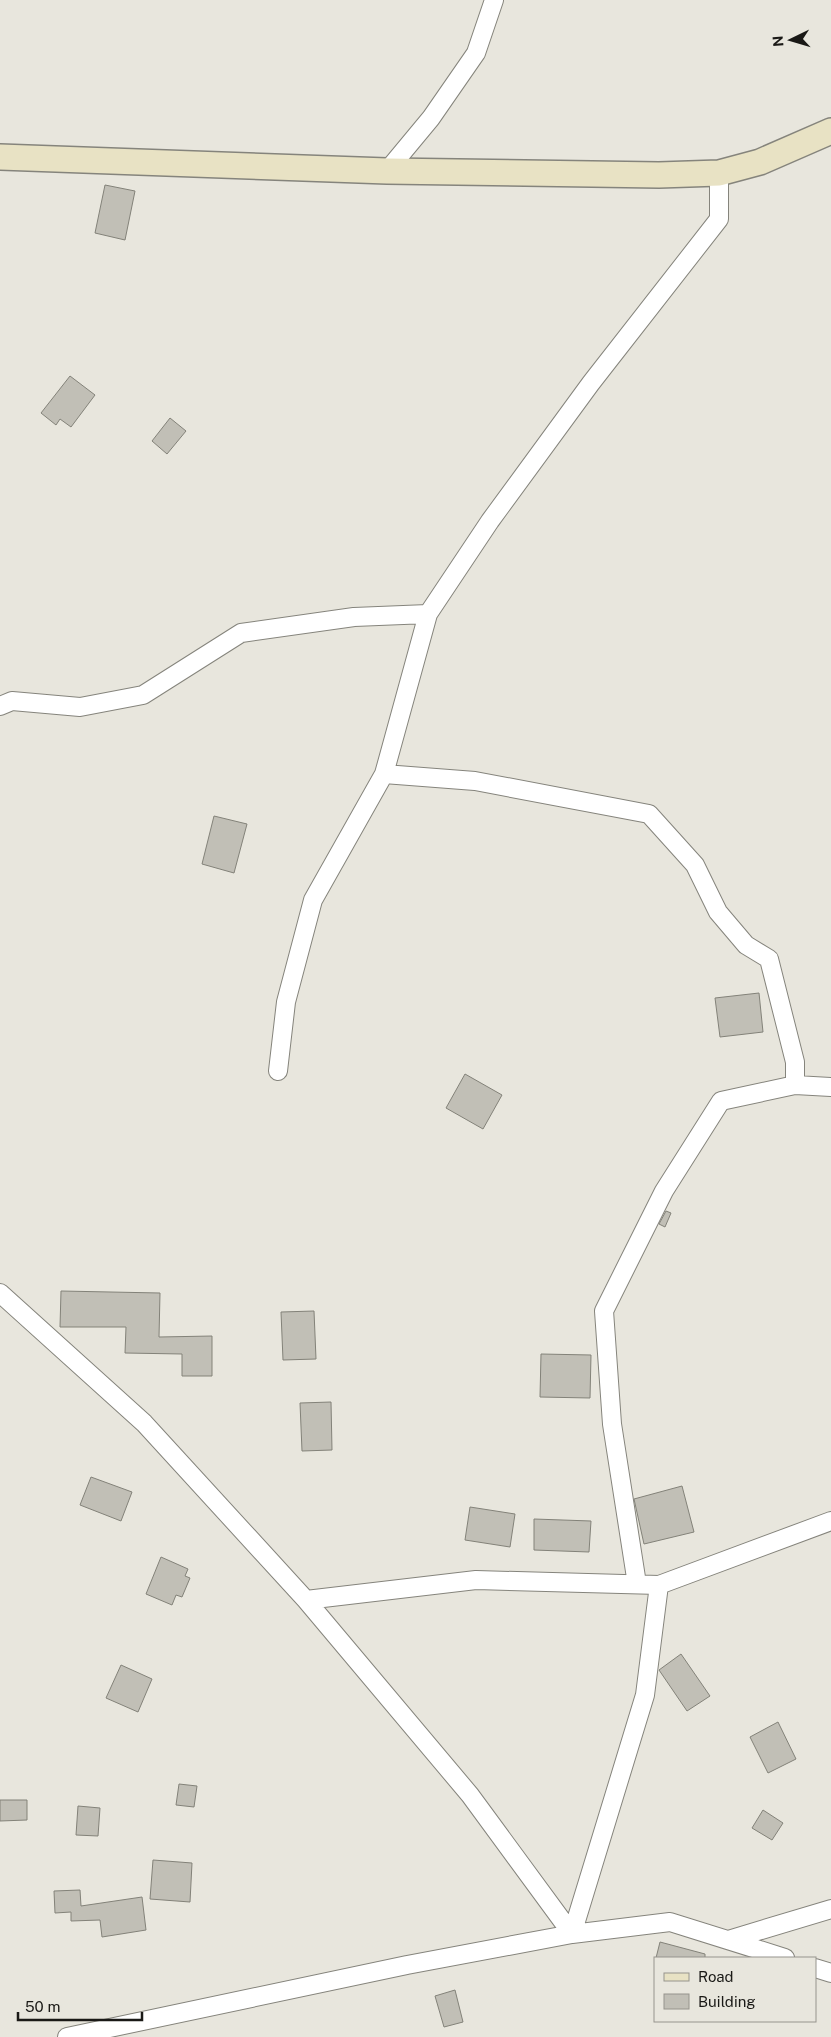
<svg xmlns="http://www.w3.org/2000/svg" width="831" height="2037" font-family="'Public Sans',sans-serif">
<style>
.building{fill:#c1bfb6;stroke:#838279}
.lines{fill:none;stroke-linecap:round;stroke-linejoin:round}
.street-casing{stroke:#85847c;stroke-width:20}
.secondary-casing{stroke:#85847c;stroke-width:28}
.street{stroke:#fff;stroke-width:18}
.secondary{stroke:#e8e2c4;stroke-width:25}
</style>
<rect width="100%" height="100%" fill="#e8e6dd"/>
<path class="building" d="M105,185L135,191L125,240L95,233Z
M70,376L95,395L71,427L60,419L56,425L41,413Z
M170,418L186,431L167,454L152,441Z
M214,816L247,824L234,873L202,864Z
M759,993L763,1032L720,1037L715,998Z
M465,1074L502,1095L483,1129L446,1108Z
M666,1211L671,1213L665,1227L659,1224Z
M61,1291L160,1293L159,1337L212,1336V1376H182V1354L125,1353L126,1327H60Z
M314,1311L316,1359L283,1360L281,1312Z
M541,1354L591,1355L590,1398L540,1397Z
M331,1402L332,1450L302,1451L300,1403Z
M91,1477L132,1492L121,1521L80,1505Z
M682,1486L694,1532L644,1544L634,1499Z
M470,1507L515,1514L510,1547L465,1540Z
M534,1519L591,1521L589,1552L534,1550Z
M161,1557L188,1569L185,1576L190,1578L182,1597L176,1595L172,1605L146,1594Z
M681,1654L710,1696L687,1711L659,1670Z
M121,1665L152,1679L138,1712L106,1698Z
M778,1722L796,1759L768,1773L750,1737Z
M179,1784L197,1786L194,1807L176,1805Z
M0,1800H27V1820L0,1821Z
M78,1806L100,1808L98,1836L76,1835Z
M763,1810L783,1823L772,1840L752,1828Z
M153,1860L192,1863L190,1902L150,1899Z
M80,1890L81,1906L142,1897L146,1930L102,1937L100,1920L71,1921V1912L55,1913L54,1891Z
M660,1942L705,1954V1958H656Z
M455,1990L463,2022L444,2027L435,1996Z"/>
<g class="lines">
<g class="street-casing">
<path id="street" d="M387,171L431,118L476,53L494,0
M719,173V219L591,383L490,521L428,614L384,774L475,781L649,814L695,865L718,912L746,945L769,959L795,1062V1085
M0,706L12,701L80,707L143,695L241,633L354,617L428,614
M278,1071L286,1002L313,900L384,774
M0,1293L144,1423L306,1600L470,1795L572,1934
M637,1584L612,1424L604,1311L664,1191L721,1101L795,1085L831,1087
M306,1600L476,1580L659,1585L831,1521
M572,1934L645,1695L659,1585
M728,1940L831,1909
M815,1968L831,1973
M67,2037L407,1965L572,1934L670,1922L785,1958"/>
</g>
<g class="secondary-casing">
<path id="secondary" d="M0,157L387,171L659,175L719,173L760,162L831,131"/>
</g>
<use href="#street" class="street"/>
<use href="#secondary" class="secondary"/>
</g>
<rect x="654" y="1957" width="162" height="65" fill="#e8e6dd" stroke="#96948d"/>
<rect x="664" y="1973" width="25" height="8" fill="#e8e2c4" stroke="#96948d"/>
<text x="698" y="1982" font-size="15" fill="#1a1916">Road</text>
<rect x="664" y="1994" width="25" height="15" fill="#c1bfb6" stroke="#96948d"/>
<text x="698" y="2007" font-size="15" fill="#1a1916">Building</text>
<g transform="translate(791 40) rotate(265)" stroke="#e8e6dd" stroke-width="4" paint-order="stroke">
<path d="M0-4L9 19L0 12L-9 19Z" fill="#1a1916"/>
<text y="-8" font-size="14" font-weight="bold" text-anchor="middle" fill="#1a1916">N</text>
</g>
<path d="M18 2012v8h124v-8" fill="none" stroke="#1a1916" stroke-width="2.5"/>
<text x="25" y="2012" font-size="15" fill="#1a1916" stroke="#e8e6dd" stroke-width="4" paint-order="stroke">50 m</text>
</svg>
